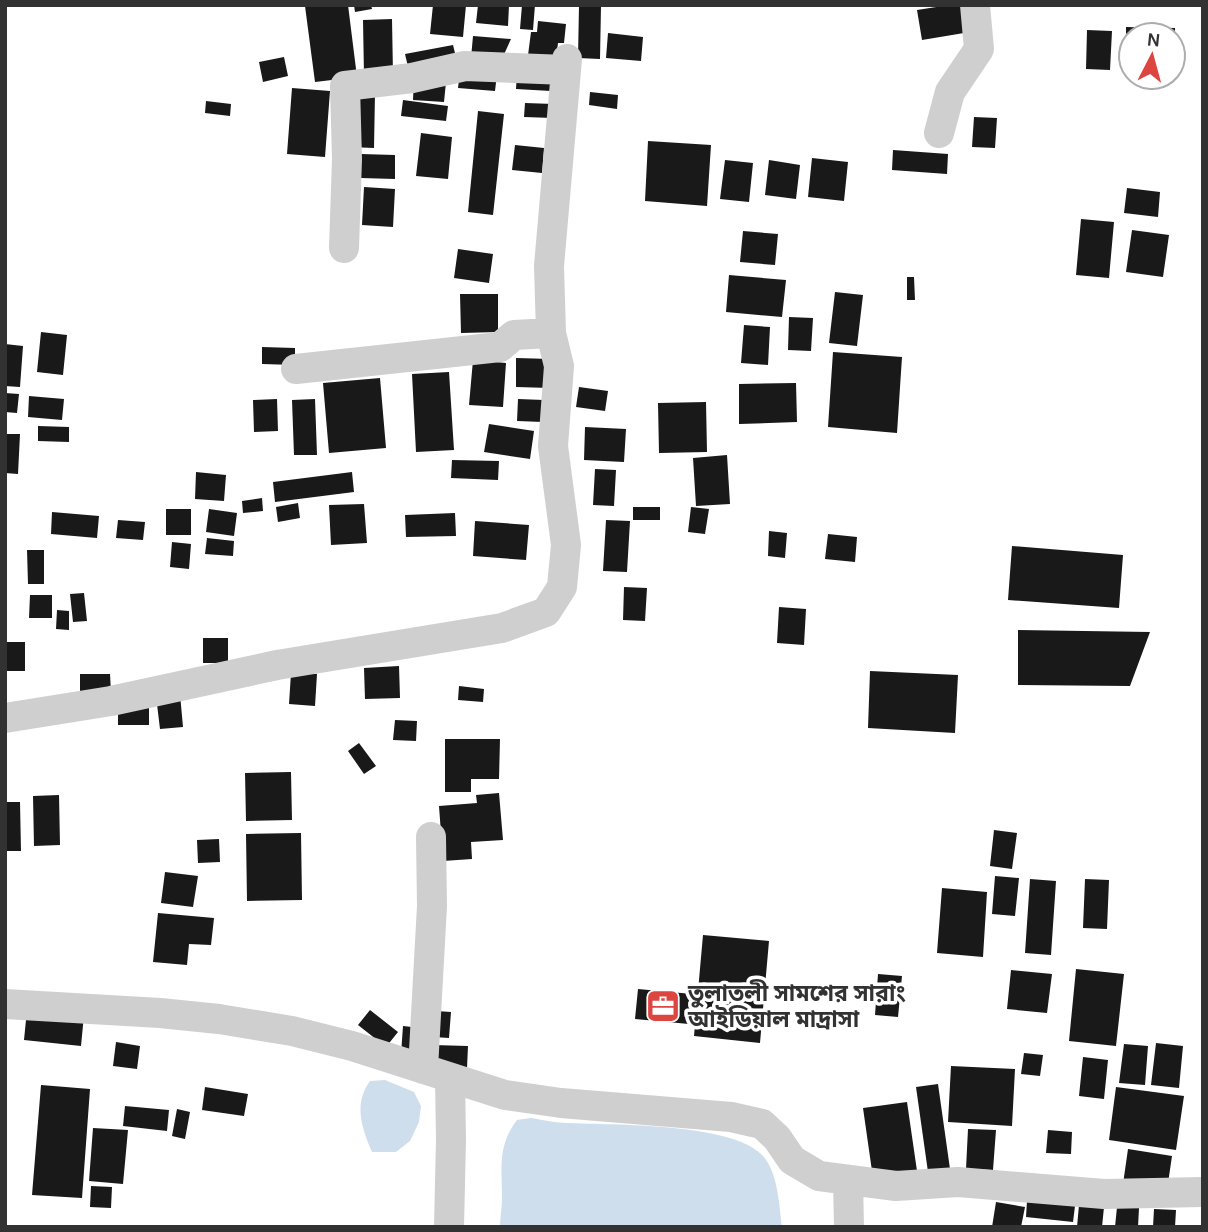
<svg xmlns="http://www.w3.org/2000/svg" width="1208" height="1232" font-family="Karla,'Noto Sans Bengali',sans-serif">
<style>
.water{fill:#cfdeec}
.building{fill:#191919}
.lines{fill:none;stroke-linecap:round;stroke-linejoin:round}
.street{stroke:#cfcfcf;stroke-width:30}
.labels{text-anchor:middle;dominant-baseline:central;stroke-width:7;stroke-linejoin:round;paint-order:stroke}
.poi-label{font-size:23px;font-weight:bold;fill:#323232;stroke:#fff;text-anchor:start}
</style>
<rect width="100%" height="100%" fill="#fff"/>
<path class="water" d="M385,1080L414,1092L421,1106L419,1122L410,1141L396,1152H372C362,1129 353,1104 370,1081Z
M531,1118C544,1120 556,1123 568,1123C613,1125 732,1123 762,1155C778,1171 779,1205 782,1227H500C500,1217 502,1208 502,1199C502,1169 497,1146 517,1120Z"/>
<path class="building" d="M348,5L357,77L315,82L305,6Z
M354,5H371L372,9L355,12Z
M433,5H466L463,37L430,34Z
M478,5H509L508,26L476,23Z
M522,5H535L533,30L520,29Z
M579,5L601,6L600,59L578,58Z
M949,5H966L970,32L922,40L917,10Z
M392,19L393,75L364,76L363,20Z
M538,21L566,24L564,43H558L555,66L527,63L531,32H537Z
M1126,27L1175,28V35H1131V72H1126Z
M1087,30L1112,31L1110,70L1086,69Z
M608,33L643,37L641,61L606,58Z
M473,36L511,39L501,61L471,58Z
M453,45L457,61L409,71L405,54Z
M284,57L288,76L263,82L259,62Z
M460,71L497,74L495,91L458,88Z
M517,72L551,73V91L516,89Z
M414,79L446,82L444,102L413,100Z
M292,88L330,91L325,157L287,154Z
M590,92L618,95L617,109L589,105Z
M352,93H375L374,148L350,147Z
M403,100L448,106L446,121L401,116Z
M206,101L231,104L230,116L205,113Z
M525,103L554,104L553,118L524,117Z
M478,111L504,114L493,215L468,212Z
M974,117L997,118L995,148L972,147Z
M421,133L452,137L448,179L416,176Z
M648,141L711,145L707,206L645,201Z
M515,145L544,148L542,173L512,170Z
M893,150L948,154L947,174L892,170Z
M361,154L395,155V179L361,178Z
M812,158L848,162L844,201L808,197Z
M725,160L753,163L749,202L720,199Z
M769,160L800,165L796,199L765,195Z
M364,187L395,189L393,227L362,225Z
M1127,188L1160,192L1158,217L1124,213Z
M1081,219L1114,222L1109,278L1076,275Z
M1132,230L1169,235L1163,277L1126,272Z
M743,231L778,234L775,265L740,262Z
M458,249L493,254L489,283L454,278Z
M729,275L786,280L782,317L726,312Z
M907,277H914L915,300H907Z
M835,292L863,295L857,346L829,343Z
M460,294H498V332L461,333Z
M789,317L813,318L811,351L788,350Z
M744,325L770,327L768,365L741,363Z
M41,332L67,335L63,375L37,372Z
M5,344L23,346L20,387L5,386Z
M262,347L295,348V365L262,364Z
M833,352L902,357L897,433L828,427Z
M516,358L551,359L550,388L516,387Z
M473,360L506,363L503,407L469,405Z
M449,372L454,450L416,452L412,374Z
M380,378L386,448L329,453L323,383Z
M796,383L797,422L739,424V384Z
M579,387L608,391L605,411L576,407Z
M5,393L19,394L17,413L5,412Z
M29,396L64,399L62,420L28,417Z
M277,399L278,431L254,432L253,400Z
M315,399L317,455H294L292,400Z
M518,399L544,400L543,422L517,421Z
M706,402L707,452L659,453L658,403Z
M489,424L534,431L530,459L484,452Z
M38,426L69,427V442L38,441Z
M585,427L626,429L624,462L584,460Z
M5,434H20L18,474L5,473Z
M727,455L730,504L696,506L693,458Z
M452,460L499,461L498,480L451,478Z
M595,469L616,470L614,506L593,505Z
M196,472L226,475L224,501L195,499Z
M352,472L354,492L275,502L273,482Z
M262,498L263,511L243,513L242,501Z
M298,503L300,518L278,522L276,507Z
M364,504L367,543L331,545L329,505Z
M633,507H660V520H633Z
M691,507L709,509L705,534L688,532Z
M166,509H191V535H166Z
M209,509L237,513L234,536L206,532Z
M52,512L99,516L97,538L51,534Z
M455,513L456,536L406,537L405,515Z
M118,520L145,522L143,540L116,538Z
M606,520L630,521L627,572L603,571Z
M475,521L529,525L526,560L473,556Z
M769,531L787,533L785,558L768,556Z
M828,534L857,537L855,562L825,559Z
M207,538L234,541L233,556L205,554Z
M172,542L191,544L189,569L170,567Z
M1012,546L1123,555L1119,608L1008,600Z
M27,550H44V584H28Z
M624,587L647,588L645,621L623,620Z
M84,593L87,621L73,622L70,594Z
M30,595H52V618H29Z
M779,607L806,609L804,645L777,643Z
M57,610L69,611V630L56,629Z
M1018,630L1150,632L1130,686L1018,685Z
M203,638H228V663H203Z
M5,642H25V671H6Z
M399,666L400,698L365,699L364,668Z
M870,671L958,675L955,733L868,728Z
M291,673L317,674L315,706L289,704Z
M80,674H110L111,692H80Z
M459,686L484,689L483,702L458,700Z
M180,694L183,727L160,729L156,696Z
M118,707H149V725H118Z
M395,720L417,721L416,741L393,740Z
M445,739H500L499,779H471V792H445Z
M359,743L376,766L364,774L348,751Z
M291,772L292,820L246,821L245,773Z
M499,793L503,840L471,842L472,859L443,861L439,806L477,803L476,795Z
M59,795L60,845L34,846L33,796Z
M5,802H20L21,851H5Z
M994,830L1017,833L1012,869L990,866Z
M301,833L302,900L247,901L246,834Z
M219,839L220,862L198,863L197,840Z
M165,872L198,876L193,907L161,903Z
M995,876L1019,878L1015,916L992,914Z
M1030,879L1056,881L1051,955L1025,953Z
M1085,879L1109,880L1107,929L1083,928Z
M942,888L987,892L983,957L937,953Z
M158,913L214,918L211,945L189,944L187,965L153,962Z
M703,935L769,941L760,1043L694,1036Z
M1076,969L1124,974L1116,1046L1069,1041Z
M1011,970L1052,974L1047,1013L1007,1009Z
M878,974L902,976L898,1017L875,1015Z
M638,989L692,994L689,1024L635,1019Z
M27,1010L84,1015L81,1046L24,1040Z
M370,1010L398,1032L386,1047L358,1025Z
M436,1011L451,1012L449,1038L434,1037Z
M403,1026L421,1028L419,1055L401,1054Z
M116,1042L140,1046L137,1069L113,1066Z
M1156,1043L1183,1046L1179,1088L1151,1085Z
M1124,1044L1148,1046L1145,1085L1119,1083Z
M433,1045L468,1046L467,1068L432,1067Z
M1024,1053L1043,1055L1040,1076L1021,1074Z
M1083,1057L1108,1060L1104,1099L1079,1096Z
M951,1066L1015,1069L1012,1126L948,1122Z
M938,1084L950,1169L928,1172L916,1087Z
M41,1085L90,1089L82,1198L32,1195Z
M205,1087L248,1094L244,1116L202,1110Z
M1116,1087L1184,1096L1176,1150L1109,1140Z
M907,1102L917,1171L873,1178L863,1108Z
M125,1106L169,1110L167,1131L123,1126Z
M177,1109L190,1112L185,1139L172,1136Z
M93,1128L128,1130L123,1184L89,1181Z
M968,1129L996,1130L993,1170L966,1169Z
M1048,1130L1072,1132L1071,1154L1046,1153Z
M1128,1149L1172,1156L1167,1190L1123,1184Z
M91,1186L112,1187L111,1208L90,1207Z
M1027,1201L1075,1206L1073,1222L1026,1217Z
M996,1202L1025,1207L1021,1227H992Z
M1079,1205L1104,1207L1102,1227H1077Z
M1117,1207L1139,1208L1138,1227H1115Z
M1154,1209L1176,1210L1175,1227H1153Z"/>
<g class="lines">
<path class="street" d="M939,133L950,92L979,49L975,5
M344,248L347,159L345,86L412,78L465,66L566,70
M296,369L500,347L514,335L551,333
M5,718L111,701L277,665L502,628L546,612L562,587L566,545L553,446L559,366L551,333L549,266L567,59
M5,1004L160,1013L219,1019L292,1031L352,1046L505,1095L561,1103L731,1117L762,1124L777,1138L792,1160L819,1176L896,1186L958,1182L1104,1194L1203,1192
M423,1069L432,906L431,837
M848,1181L849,1227
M449,1227L451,1139L450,1078"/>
</g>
<defs>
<g id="office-square" transform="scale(1.75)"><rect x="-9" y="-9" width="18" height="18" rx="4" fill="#dd4541" stroke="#fff"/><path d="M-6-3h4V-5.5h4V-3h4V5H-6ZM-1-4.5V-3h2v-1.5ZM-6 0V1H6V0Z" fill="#fff"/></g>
</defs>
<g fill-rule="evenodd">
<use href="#office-square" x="663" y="1006"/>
</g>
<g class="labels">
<g class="poi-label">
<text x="688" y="993">তুলাতলী সামশের সারাং<tspan x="688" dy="26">আইডিয়াল মাদ্রাসা</tspan></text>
</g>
</g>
<rect width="1208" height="1232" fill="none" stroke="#323232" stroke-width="14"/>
<g transform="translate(1152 56) rotate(6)"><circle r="33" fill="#ffffff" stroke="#adadad" stroke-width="2"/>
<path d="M0-5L12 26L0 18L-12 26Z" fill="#dd4541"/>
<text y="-10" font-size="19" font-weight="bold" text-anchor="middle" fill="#323232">N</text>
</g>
</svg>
